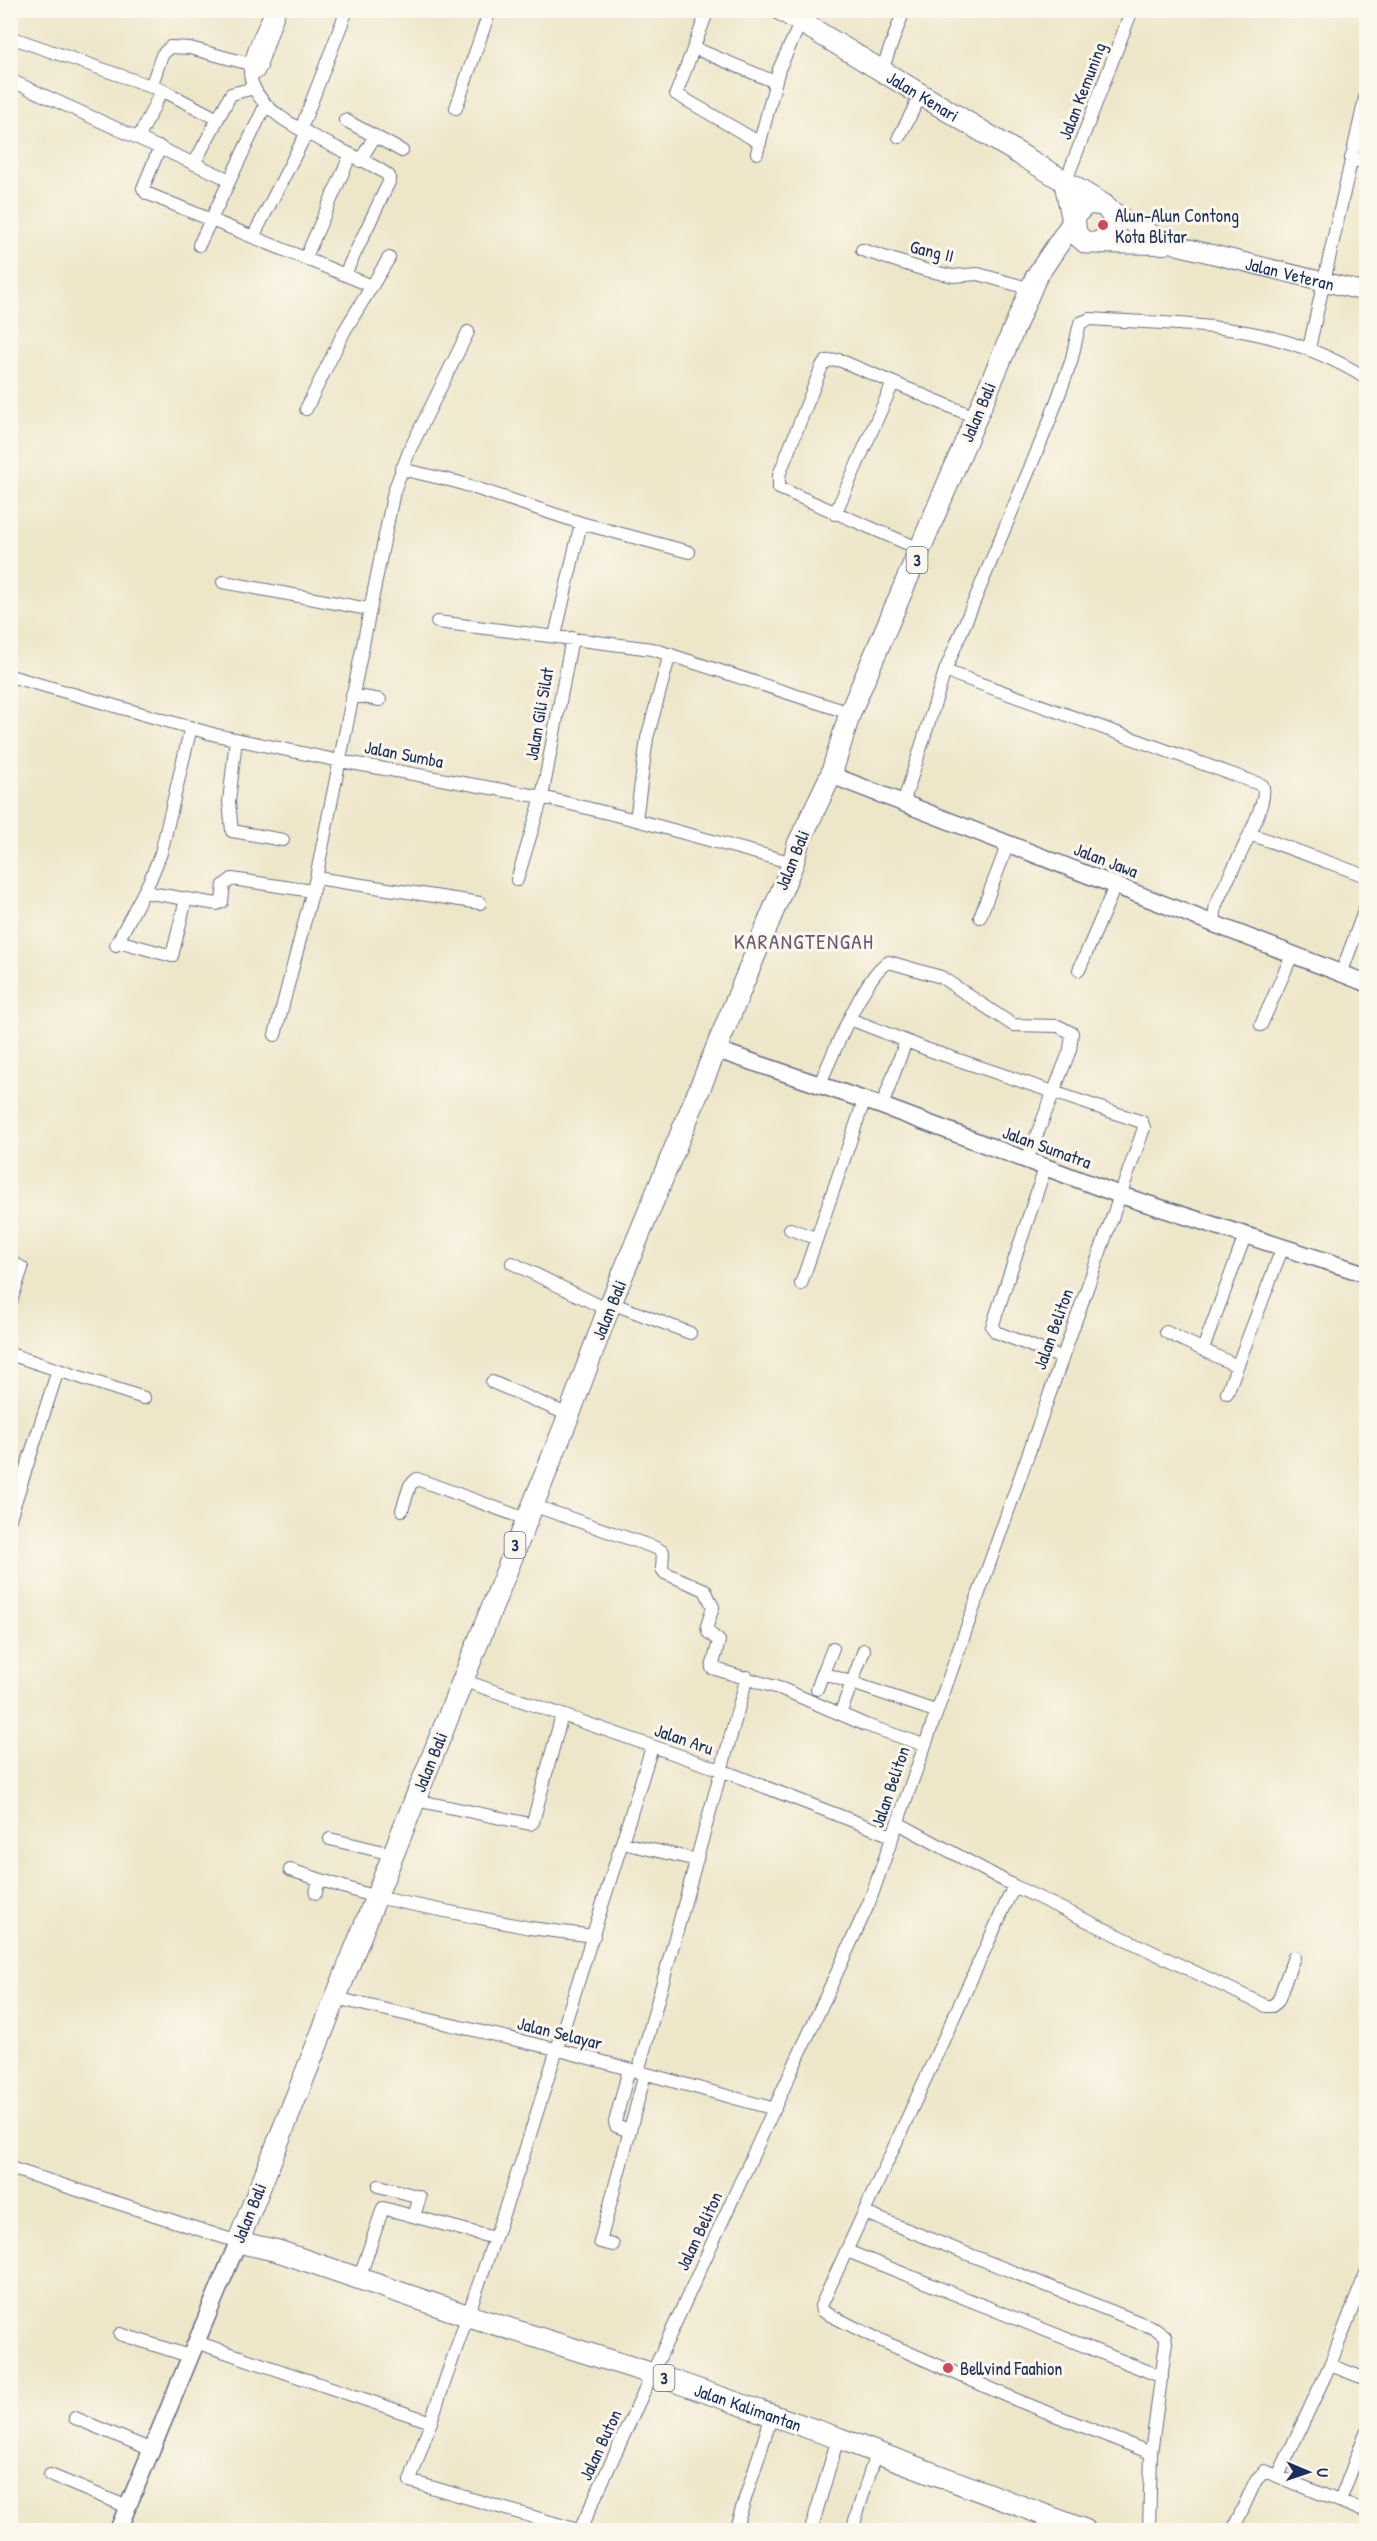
<svg xmlns="http://www.w3.org/2000/svg" width="1377" height="2541" font-family="'Patrick Hand',sans-serif">
<style>
.lines{fill:none;stroke-linecap:round;stroke-linejoin:round}
.street-casing{stroke:#656f83;stroke-width:14}
.secondary-casing{stroke:#656f83;stroke-width:19}
.primary-casing{stroke:#656f83;stroke-width:20}
.highway-casing{stroke:#656f83;stroke-width:23}
.street{stroke:#fff;stroke-width:12}
.secondary{stroke:#fff;stroke-width:16}
.primary{stroke:#fff;stroke-width:18}
.highway{stroke:#fff;stroke-width:21}
.poi-dot{fill:#d1495b;stroke:#fbf7ec;stroke-width:2}
.labels{text-anchor:middle;dominant-baseline:central;stroke-width:6;stroke-linejoin:round;paint-order:stroke}
.shield{fill:#fbf7ec;stroke:#5e6b89;stroke-width:1.5}
.shield-label{font-size:16px;font-weight:bold;fill:#1b2f5e}
.street-label{font-size:18px;fill:#1b2f5e;stroke:#fbf7ec}
.poi-label{font-size:18px;fill:#1b2f5e;stroke:#fbf7ec;text-anchor:start}
.quarter-label{font-size:21px;letter-spacing:1.5px;fill:#685876;stroke:#fbf7ec}
</style>
<rect width="100%" height="100%" fill="#fbf7ec"/>
<filter id="ink" filterUnits="userSpaceOnUse"><feTurbulence type="fractalNoise" baseFrequency=".0167" numOctaves="2"/><feDisplacementMap in="SourceGraphic" scale="12" xChannelSelector="R" yChannelSelector="G"/><feConvolveMatrix kernelMatrix="1 2 1 2 8 2 1 2 1" color-interpolation-filters="sRGB"/></filter>
<filter id="wash" filterUnits="userSpaceOnUse"><feTurbulence type="fractalNoise" baseFrequency=".008" numOctaves="4" result="noise"/><feDisplacementMap in="SourceGraphic" scale="24" xChannelSelector="R" yChannelSelector="G"/><feGaussianBlur stdDeviation="1.35" result="paint"/><feColorMatrix in="noise" values="0 0 0 0 0 0 0 0 0 0 0 0 0 0 0 0 0 1.4 0 .05"/><feComposite in="paint" operator="in"/></filter>
<g filter="url(#wash)">
<rect width="100%" height="100%" fill="#eee6c9"/>
</g>
<g filter="url(#ink)">
<g class="lines">
<g class="street-casing">
<path id="street" d="M271,10C265,27 252,49 250,67C246,123 354,148 389,176V182L345,274
M708,10L676,94L760,143
M10,37L162,90L216,118
M694,48L775,82
M882,70L904,10
M258,72L278,14
M10,80L230,180
M151,87L162,55L170,47L190,48L261,67
M456,108L490,10
M345,120L402,151
M301,129L347,10
M139,137L162,90
M899,137L922,93
M160,147L143,188L146,193L372,286
M757,153L779,69L801,22
M1351,158L1366,163
M360,161L375,136
M194,164L231,94L254,88
M1065,183L1132,10
M254,235L307,132
M199,245L265,106
M862,250L925,270L953,276L978,274L1031,289
M306,257L350,156
M1309,348L1366,94
M306,409L345,330L389,258
M401,469L457,482L581,523L689,552
M835,514L893,383
M922,550L779,488V475L822,366L827,361L839,360L975,417
M223,582L368,609
M437,622L652,649L850,713
M555,636L581,523
M945,671L1262,785C1273,801 1223,884 1216,905C1214,911 1215,917 1215,923
M10,676L216,735L340,761L542,797L636,820L793,863
M352,695L380,700
M236,739L229,802L232,831L283,840
M903,804L945,671L1048,425L1071,362L1080,323L1090,319C1194,326 1274,321 1366,378
M636,820L647,738L670,654
M1250,834L1366,876
M316,878L480,903
M517,880L542,797L572,638
M144,892L217,904L222,902L224,885L232,879L312,891
M980,917L1008,844
M118,941L172,956L186,899
M116,945L150,880L161,853L191,727
M1079,970L1116,884
M1341,974L1366,906
M1261,1025L1293,953
M275,1035L316,878L394,491L410,449L468,332
M819,1086C829,1063 867,969 889,962L941,977L1013,1025L1058,1026L1072,1033L1070,1050L1027,1160
M882,1106L906,1041
M1045,1168L992,1327L996,1332L1062,1358
M790,1229L815,1238
M10,1261L22,1268L10,1304
M512,1263L608,1310
M801,1284L864,1101
M611,1303L690,1333
M1166,1332L1237,1366
M1203,1349L1245,1236
M10,1354L58,1370L10,1518
M58,1370L144,1398
M492,1382L569,1415
M1227,1393L1282,1249
M532,1505L656,1548L663,1552L662,1569L665,1573L705,1590L713,1607L707,1626L708,1632L719,1641L712,1668L782,1689L866,1725L924,1745
M402,1510L410,1485L417,1479L526,1519
M833,1648L823,1673L935,1711
M462,1680L721,1770L892,1836
M817,1689L823,1673
M842,1709L864,1650
M415,1800L530,1824L533,1822L562,1715
M898,1823L1014,1886L821,2306L822,2311L882,2341L1019,2401L1151,2453
M330,1839L392,1854
M623,1843L697,1860
M290,1870L375,1897L530,1928L594,1936
M1014,1886L1266,2006H1272L1278,2001L1294,1957
M316,1893L319,1879
M335,1998L556,2049L775,2109
M638,2072L747,1677
M624,2129L616,2126L615,2122L629,2069
M10,2168L238,2242
M379,2186L420,2197L414,2216
M865,2213L1156,2329L1165,2336L1166,2342L1151,2453L1149,2530
M613,2245L600,2242L645,2074
M847,2251L1162,2377
M359,2279L383,2208L494,2238
M120,2334L189,2356
M196,2342L431,2422
M1330,2365L1366,2379
M75,2418L152,2450
M1279,2474L1330,2365L1366,2273
M50,2475L128,2507
M1340,2501L1366,2432
M578,2530L410,2481L523,2157L652,1747
M580,2530L869,1903L1144,1128L1142,1122L929,1050L850,1019
M735,2530L772,2415
M811,2530L838,2438
M852,2530L876,2453
M1233,2530L1256,2480L1265,2471L1366,2512"/>
</g>
<g class="secondary-casing">
<path id="secondary" d="M831,775L1366,983
M717,1050L882,1106L1120,1195L1366,1274
M118,2530L238,2242"/>
</g>
<g class="primary-casing">
<g id="primary">
<path id="s1" d="M1104,205L1139,228L1179,246L1366,292"/>
<path d="M1093,244L1165,245"/>
</g>
</g>
<g class="highway-casing">
<g id="highway">
<path id="s2" d="M781,10L1104,205L1113,216V229L1099,243H1086L1076,234L1074,216L1087,203L1104,205"/>
<path id="s3" d="M1065,183L1073,222L1036,277L850,713L831,775L798,844L793,863L608,1310L569,1415L238,2242L278,2251L466,2315L653,2374L838,2438L1085,2530"/>
</g>
</g>
<use href="#street" class="street"/>
<use href="#secondary" class="secondary"/>
<use href="#primary" class="primary"/>
<use href="#highway" class="highway"/>
</g>
</g>
<g class="poi-dot">
<circle cx="1103" cy="225" r="6"/>
<circle cx="948" cy="2368" r="6"/>
</g>
<g class="labels">
<g class="shield">
<rect x="906.5" y="547" width="21" height="26" rx="4.5"/>
<rect x="504.5" y="1532" width="21" height="26" rx="4.5"/>
<rect x="653.5" y="2365" width="21" height="26" rx="4.5"/>
</g>
<g class="shield-label">
<text x="917" y="560">3</text>
<text x="515" y="1545">3</text>
<text x="664" y="2378">3</text>
</g>
<g class="street-label">
<text transform="translate(1082 91) rotate(-69)">Jalan Kemuning</text>
<text stroke="none"><textPath href="#s2" startOffset="166">Jalan Kenari</textPath></text>
<text transform="translate(932 251) rotate(13)">Gang II</text>
<text stroke="none"><textPath href="#s1" startOffset="200">Jalan Veteran</textPath></text>
<text transform="translate(978 412) rotate(-67)">Jalan Bali</text>
<text transform="translate(539 714) rotate(-80)">Jalan Gili Silat</text>
<text transform="translate(404 754) rotate(11)">Jalan Sumba</text>
<text transform="translate(792 860) rotate(-68)">Jalan Bali</text>
<text transform="translate(1106 860) rotate(21)">Jalan Jawa</text>
<text transform="translate(1047 1147) rotate(20)">Jalan Sumatra</text>
<text transform="translate(609 1310) rotate(-68)">Jalan Bali</text>
<text transform="translate(1053 1329) rotate(-70)">Jalan Beliton</text>
<text transform="translate(684 1739) rotate(19)">Jalan Aru</text>
<text transform="translate(430 1762) rotate(-68)">Jalan Bali</text>
<text transform="translate(890 1787) rotate(-71)">Jalan Beliton</text>
<text transform="translate(560 2033) rotate(14)">Jalan Selayar</text>
<text transform="translate(249 2213) rotate(-68)">Jalan Bali</text>
<text transform="translate(699 2231) rotate(-65)">Jalan Beliton</text>
<text stroke="none"><textPath href="#s3" startOffset="2764">Jalan Kalimantan</textPath></text>
<text transform="translate(600 2445) rotate(-65)">Jalan Buton</text>
</g>
<g class="poi-label">
<text x="1115" y="215">Alun-Alun Contong<tspan x="1115" dy="21">Kota Blitar</tspan></text>
<text x="960" y="2368">Bellvind Faahion</text>
</g>
<g class="quarter-label">
<text x="804" y="941">KARANGTENGAH</text>
</g>
</g>
<rect width="1377" height="2541" fill="none" stroke="#fbf7ec" stroke-width="36"/>
<g transform="translate(1308 2472) rotate(92)" stroke="#fbf7ec" stroke-width="4.5" paint-order="stroke">
<path d="M0-4.5L10 22L0 15L-10 22Z" fill="#1b2f5e"/>
<text y="-9" font-size="16" font-weight="bold" text-anchor="middle" fill="#1b2f5e">U</text>
</g>
</svg>
